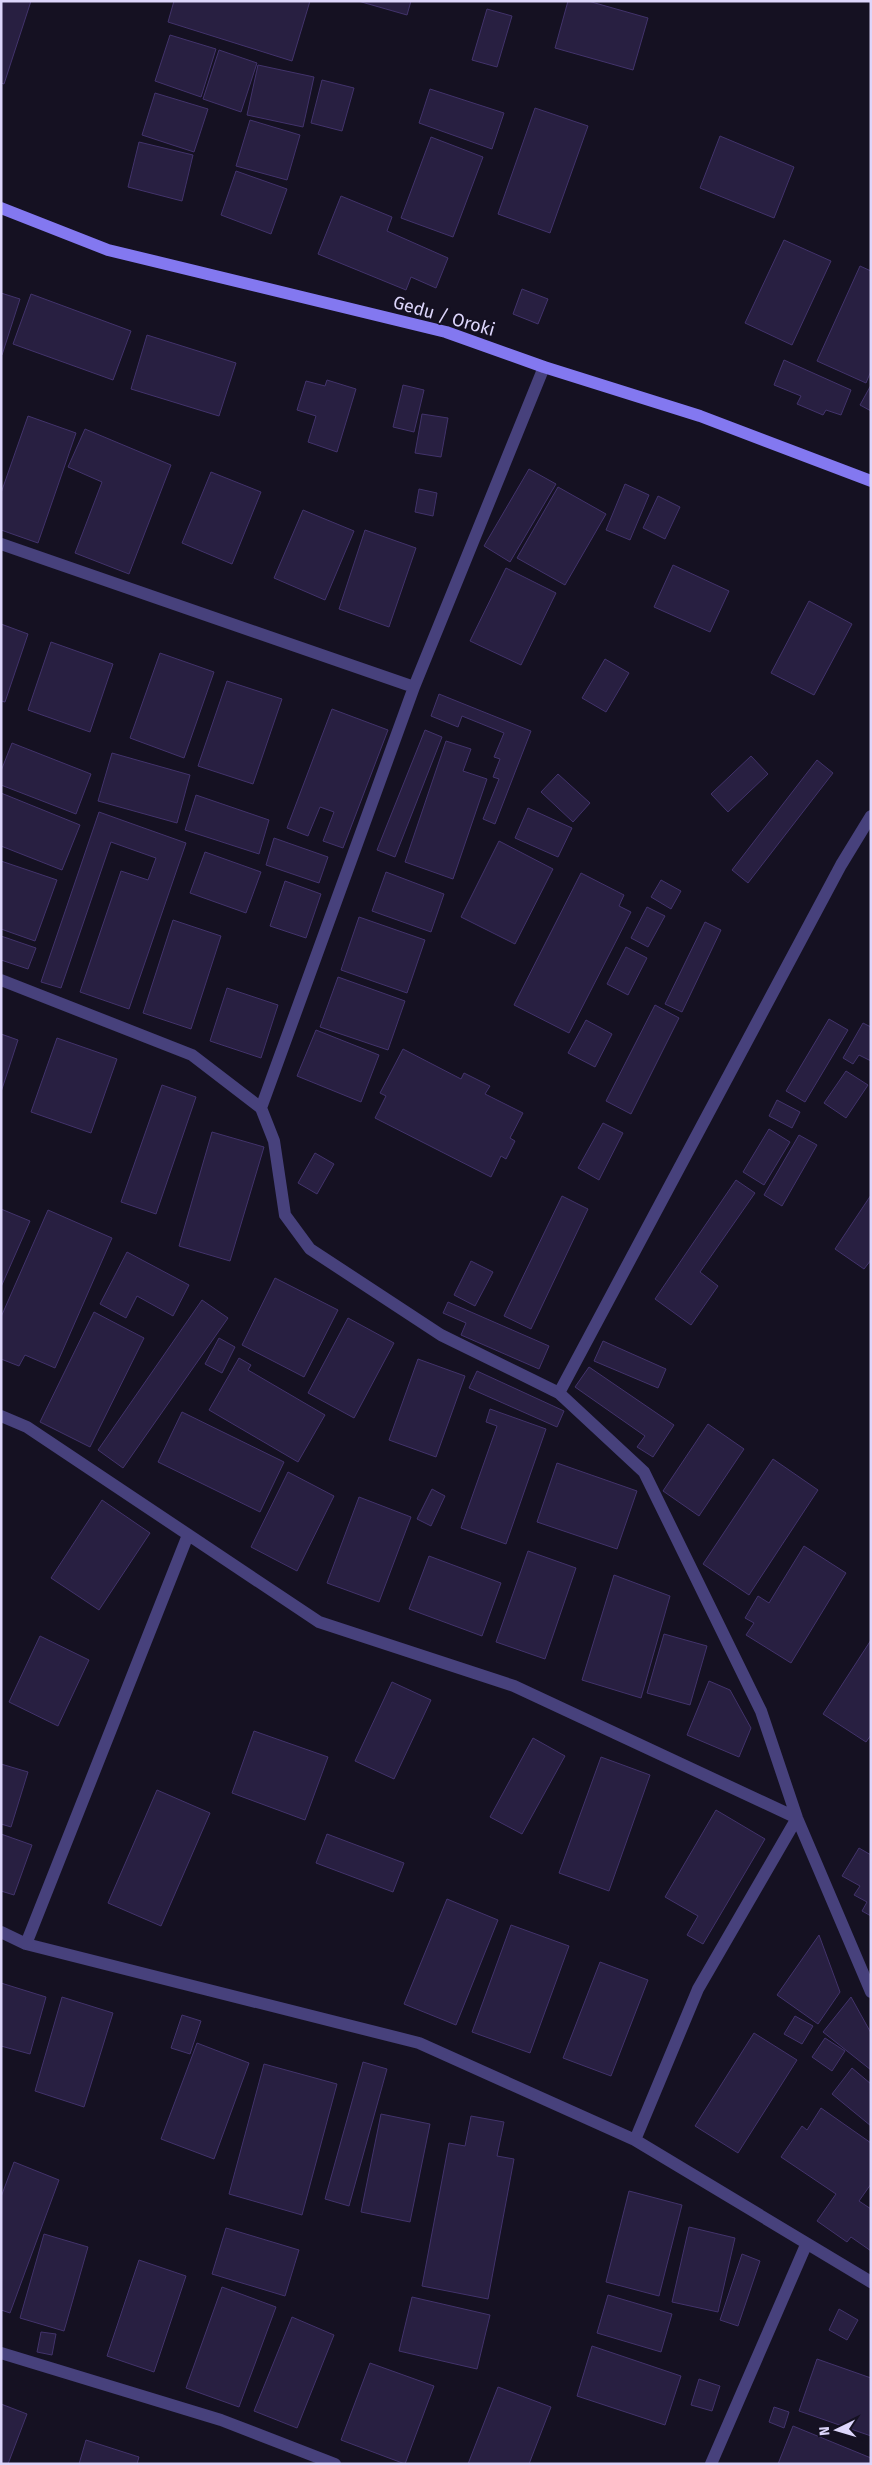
<svg xmlns="http://www.w3.org/2000/svg" width="872" height="2465" font-family="'Fira Sans',sans-serif">
<style>
.building{fill:#281f41;stroke:#42336b}
.lines{fill:none;stroke-linecap:round;stroke-linejoin:round}
.street{stroke:#47417c;stroke-width:12}
.secondary{stroke:#8378f0;stroke-width:12}
.labels{text-anchor:middle;dominant-baseline:central;stroke-width:4;stroke-linejoin:round;paint-order:stroke}
.street-label{font-size:18px;fill:#ddd6fb;stroke:#151122}
</style>
<rect width="100%" height="100%" fill="#151122"/>
<path class="building" d="M1,1H31L4,84L1,83Z
M174,1H310L292,61L168,22Z
M358,1H411L407,15Z
M568,1H588L648,18L633,70L555,48Z
M487,9L512,16L497,67L472,60Z
M170,35L216,49L201,97L155,81Z
M219,50L257,63L241,112L203,99Z
M258,65L314,77L303,127L247,115Z
M322,80L354,88L342,131L311,123Z
M430,89L504,113L492,149L419,123Z
M155,93L208,109L194,152L142,135Z
M535,108L588,126L550,233L498,214Z
M250,120L300,135L287,180L236,166Z
M720,136L794,167L774,218L700,188Z
M431,137L483,157L453,237L401,218Z
M139,142L193,155L182,201L128,187Z
M236,171L287,189L271,234L221,215Z
M341,196L392,217L387,231L448,258L436,288L411,277L406,290L318,254Z
M784,240L831,261L792,345L745,323Z
M860,266L871,271V371L866,383L817,361Z
M522,289L548,299L538,324L513,314Z
M1,293L20,299L2,355H1Z
M31,294L131,331L113,380L13,344Z
M147,335L236,363L219,416L131,389Z
M784,360L851,390L841,415L826,410L823,415L797,404L801,396L774,385Z
M327,380L356,389L337,452L308,442L316,416L297,410L306,381L325,386Z
M403,385L424,390L414,432L393,427Z
M871,385V411L860,405Z
M422,414L448,418L441,457L415,453Z
M28,416L76,433L38,543L1,530V493Z
M85,429L171,465L129,574L75,553L102,482L68,467Z
M529,469L556,484L510,562L484,546Z
M211,472L261,492L232,564L182,543Z
M625,484L649,495L630,540L606,530Z
M558,487L606,514L565,585L517,558Z
M419,489L437,493L433,516L415,512Z
M658,496L680,507L665,539L643,528Z
M303,510L354,531L325,600L274,578Z
M365,530L416,548L389,627L339,609Z
M673,565L729,591L710,632L654,607Z
M506,568L556,593L521,665L470,641Z
M809,601L852,624L814,695L771,673Z
M1,624L28,634L5,702L1,701Z
M51,642L113,664L90,732L28,710Z
M160,653L214,672L184,758L130,738Z
M605,659L629,673L606,712L582,698Z
M227,681L282,699L253,784L198,766Z
M439,694L531,731L495,824L483,819L499,779L493,777L500,759L494,757L504,733L462,716L458,727L431,716Z
M332,709L388,730L343,848L323,841L334,812L320,807L308,836L287,828Z
M425,730L442,737L395,857L377,850Z
M446,741L471,749L463,771L487,779L453,879L405,862Z
M12,743L91,774L76,814L1,785V771Z
M112,753L190,775L177,823L98,801Z
M751,756L768,774L728,812L711,794Z
M817,760L833,773L748,883L732,870Z
M558,774L590,803L573,822L541,792Z
M1,793L80,825L62,870L1,846Z
M196,795L269,820L259,854L185,830Z
M528,808L572,828L558,857L515,838Z
M99,812L186,843L129,1009L80,992L121,871L148,880L156,858L111,842L61,988L41,982Z
M274,838L328,857L319,883L266,865Z
M499,841L553,869L515,944L461,917Z
M205,852L261,872L246,913L190,893Z
M1,861L57,880L35,941L1,929Z
M386,872L444,894L431,932L372,911Z
M581,873L624,895L619,906L631,912L569,1033L514,1005Z
M661,880L681,891L671,909L651,897Z
M285,881L321,894L306,938L270,926Z
M647,907L665,916L648,947L631,938Z
M359,917L425,940L407,993L341,970Z
M173,920L221,936L191,1029L143,1013Z
M705,922L721,930L682,1012L665,1004Z
M1,936L36,948L28,969L1,960Z
M626,947L647,958L628,995L607,984Z
M338,977L405,1001L388,1050L320,1027Z
M227,988L278,1005L261,1058L210,1041Z
M655,1005L679,1018L631,1114L606,1101Z
M829,1019L848,1030L805,1102L786,1091Z
M586,1020L612,1034L595,1067L568,1053Z
M863,1023L871,1027V1061L859,1055L853,1064L843,1058Z
M316,1030L379,1055L361,1102L297,1076Z
M1,1034L18,1040L1,1092Z
M57,1038L117,1059L91,1133L31,1112Z
M403,1049L461,1079L464,1073L490,1086L485,1094L523,1113L510,1138L515,1141L506,1159L501,1156L491,1177L375,1118L386,1096L380,1093Z
M846,1071L868,1085L846,1118L824,1103Z
M162,1085L196,1097L156,1214L121,1202Z
M777,1100L800,1112L792,1128L769,1116Z
M603,1123L623,1133L599,1180L578,1168Z
M769,1129L790,1142L764,1185L743,1172Z
M212,1132L264,1147L230,1261L179,1246Z
M799,1135L817,1145L782,1206L764,1195Z
M315,1153L334,1164L317,1194L298,1183Z
M736,1180L755,1193L700,1272L718,1286L691,1325L655,1299Z
M871,1195V1260L864,1269L835,1249Z
M562,1196L588,1209L531,1329L504,1316Z
M1,1209L30,1221L1,1287Z
M48,1210L112,1238L55,1368L25,1355L19,1366L1,1359V1317Z
M127,1252L189,1285L173,1316L137,1296L126,1318L100,1304Z
M471,1261L493,1272L475,1306L454,1295Z
M275,1278L338,1310L304,1377L242,1345Z
M202,1300L228,1318L123,1468L98,1450Z
M448,1302L549,1346L539,1369L461,1335L466,1323L443,1313Z
M94,1312L144,1338L90,1447L40,1422Z
M348,1318L394,1343L354,1418L308,1393Z
M219,1338L235,1347L222,1373L205,1364Z
M603,1341L666,1369L658,1388L594,1361Z
M239,1358L251,1365L248,1370L325,1415L298,1462L209,1410Z
M418,1359L465,1376L436,1457L389,1440Z
M589,1367L674,1425L653,1457L637,1447L645,1436L575,1387Z
M477,1371L564,1411L557,1427L469,1388Z
M490,1409L546,1429L506,1544L461,1528L497,1426L486,1422Z
M182,1412L284,1462L260,1512L158,1462Z
M708,1424L744,1449L699,1516L663,1491Z
M773,1459L818,1490L749,1595L703,1564Z
M557,1463L637,1491L617,1549L537,1522Z
M288,1472L334,1496L297,1571L251,1547Z
M432,1489L445,1496L431,1526L417,1519Z
M359,1497L411,1517L379,1602L327,1583Z
M102,1500L150,1533L99,1610L51,1578Z
M804,1546L846,1573L791,1663L746,1635L754,1623L745,1618L758,1596L769,1603Z
M528,1551L576,1568L545,1659L496,1642Z
M429,1556L501,1583L482,1636L409,1609Z
M614,1575L670,1596L641,1698L582,1680Z
M664,1634L707,1646L690,1705L647,1693Z
M40,1636L89,1660L58,1726L9,1702Z
M871,1640V1735L866,1742L823,1714Z
M709,1681L730,1690L751,1728L739,1757L687,1735Z
M392,1682L431,1700L394,1779L355,1761Z
M254,1731L328,1757L305,1820L232,1793Z
M533,1738L565,1756L522,1834L490,1817Z
M601,1757L650,1775L609,1891L559,1873Z
M1,1764L28,1772L11,1827L1,1824Z
M157,1790L210,1813L161,1926L108,1903Z
M716,1810L765,1839L703,1944L687,1935L698,1916L665,1897Z
M1,1834L32,1845L14,1895L1,1891Z
M327,1834L404,1863L393,1892L316,1863Z
M859,1848L871,1855V1916L862,1911L867,1902L854,1895L860,1886L842,1876Z
M447,1899L498,1920L456,2025L404,2004Z
M511,1925L569,1946L530,2053L472,2032Z
M819,1935L840,1992L818,2024L777,1995Z
M600,1962L648,1980L611,2076L563,2058Z
M1,1983L46,1997L30,2054L1,2046Z
M62,1997L113,2013L84,2107L35,2091Z
M851,1997L871,2033V2070L823,2032Z
M182,2015L201,2021L190,2054L171,2048Z
M795,2016L813,2026L802,2044L784,2034Z
M754,2033L797,2060L738,2153L695,2126Z
M825,2038L845,2051L832,2071L812,2057Z
M197,2043L249,2063L214,2159L161,2139Z
M363,2062L387,2069L349,2206L325,2199Z
M264,2064L337,2084L302,2215L229,2194Z
M852,2068L871,2084V2126L832,2094Z
M821,2108L871,2143V2184L859,2201L871,2209V2251L851,2237L847,2242L817,2221L836,2194L781,2157L802,2126L807,2130Z
M381,2114L430,2124L410,2222L361,2212Z
M471,2116L504,2122L497,2156L514,2159L488,2299L422,2286L449,2143L465,2146Z
M14,2162L59,2180L10,2313L1,2310V2197Z
M629,2191L682,2205L659,2296L606,2282Z
M689,2227L735,2238L718,2312L672,2302Z
M226,2228L299,2250L285,2296L212,2274Z
M44,2234L88,2247L64,2331L20,2318Z
M742,2254L760,2261L738,2326L720,2320Z
M139,2260L186,2276L154,2372L107,2356Z
M222,2287L276,2307L239,2407L186,2388Z
M608,2295L672,2314L661,2352L597,2333Z
M412,2297L490,2315L477,2369L399,2351Z
M839,2309L858,2320L847,2340L829,2330Z
M292,2317L334,2335L297,2428L254,2411Z
M41,2332L56,2334L52,2355L37,2352Z
M592,2346L681,2376L665,2425L577,2396Z
M817,2359L871,2378V2436L799,2411Z
M370,2363L434,2386L405,2464L341,2440Z
M699,2379L720,2386L712,2411L691,2405Z
M498,2387L551,2407L529,2464H468Z
M1,2404L27,2414L8,2464H1Z
M774,2407L789,2412L784,2428L769,2422Z
M793,2426L871,2458V2464H778Z
M86,2440L139,2457L137,2464H79Z"/>
<g class="lines">
<path class="street" d="M1,544L414,687
M1,980L192,1055L261,1108L274,1141L285,1215L310,1249L441,1335L559,1393L644,1472L761,1711L797,1818L871,1992
M261,1108L414,687L544,367
M559,1393L841,865L871,816
M1,1416L27,1427L319,1622L514,1686L797,1818
M1,1932L26,1944L419,2043L635,2140L871,2282
M26,1944L188,1535
M635,2140L698,1989L797,1818
M1,2353L221,2420L335,2464
M711,2464L806,2245"/>
<path class="secondary" d="M1,208L108,250L446,332L544,367L700,416L871,481"/>
</g>
<g class="labels">
<g class="street-label">
<text transform="translate(444 316) rotate(16)">Gedu / Oroki</text>
</g>
</g>
<rect width="872" height="2465" fill="none" stroke="#ddd6fb" stroke-width="5"/>
<g transform="translate(837 2430) rotate(265)" stroke="#151122" stroke-width="4" paint-order="stroke">
<path d="M0-4L9 19L0 12L-9 19Z" fill="#ddd6fb"/>
<text y="-8" font-size="14" font-weight="bold" text-anchor="middle" fill="#ddd6fb">N</text>
</g>
</svg>
